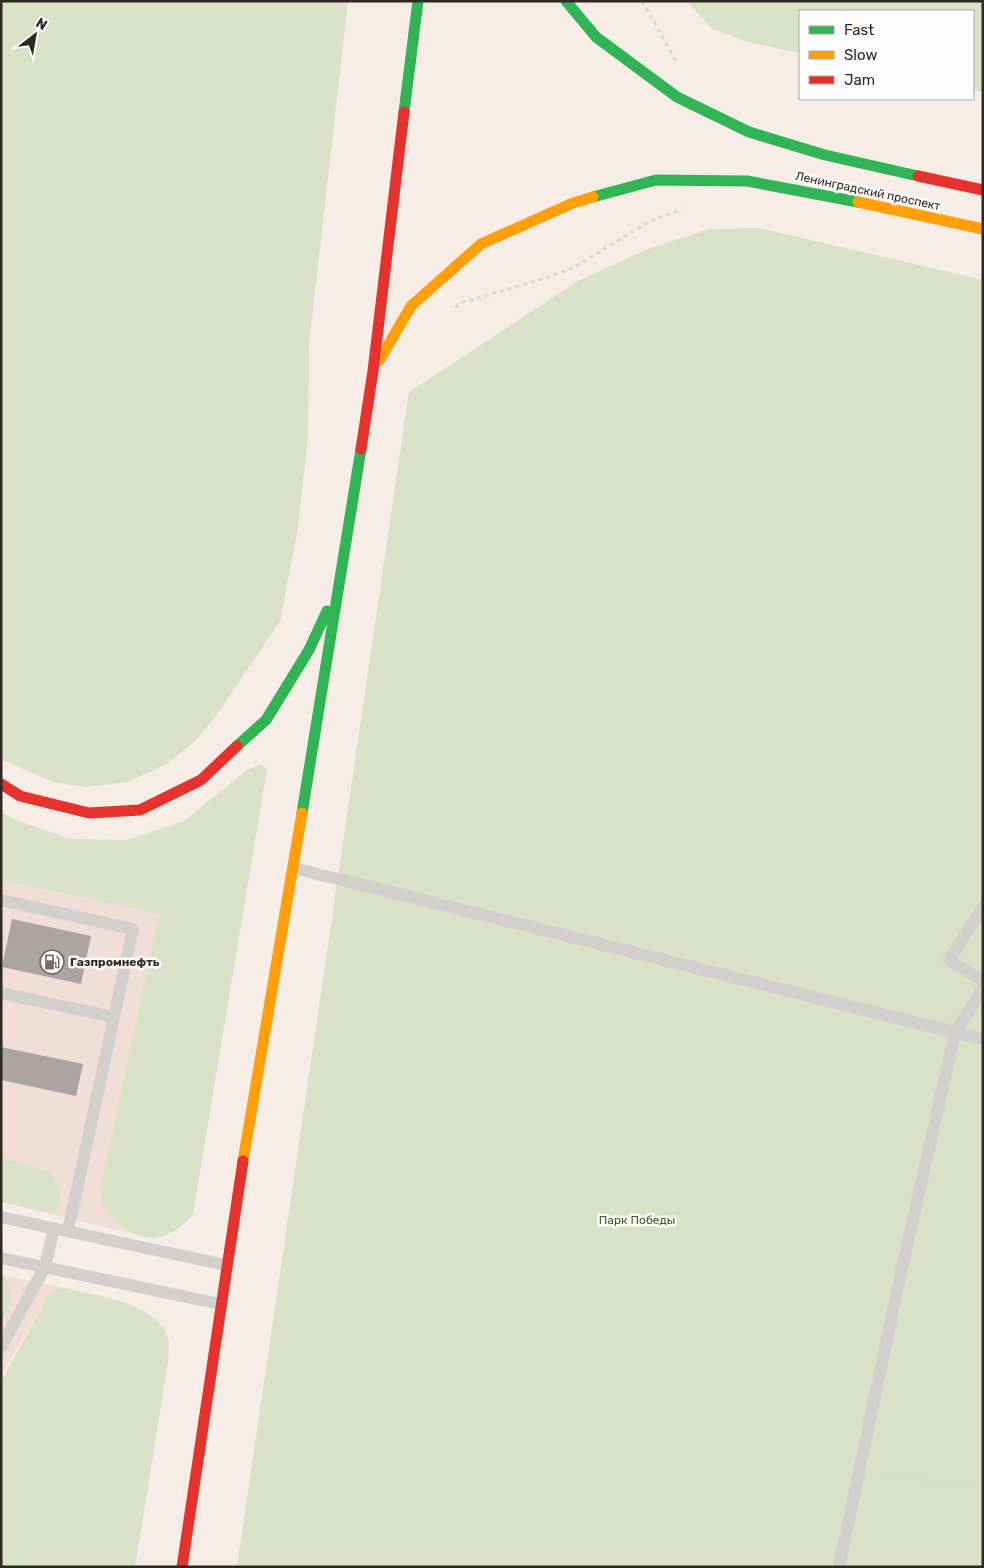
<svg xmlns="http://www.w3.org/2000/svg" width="984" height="1568" font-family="Rubik,sans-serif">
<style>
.commercial{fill:#f0ded7}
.green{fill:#d9e1c7}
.building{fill:#aca4a3}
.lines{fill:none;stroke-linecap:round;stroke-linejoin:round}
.path{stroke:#dbd8d6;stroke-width:3;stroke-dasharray:4 4;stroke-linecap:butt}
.lane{stroke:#d3cfcd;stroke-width:12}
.fast{stroke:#30b455;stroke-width:11}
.slow{stroke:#ff9f0a;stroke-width:11}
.jam{stroke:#e5322d;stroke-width:11}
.labels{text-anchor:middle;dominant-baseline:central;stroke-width:5;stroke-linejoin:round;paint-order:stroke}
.street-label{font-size:12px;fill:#302823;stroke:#fdfdfd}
.poi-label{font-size:12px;font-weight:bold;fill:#302823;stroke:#fdfdfd;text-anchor:start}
.park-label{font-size:12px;fill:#405d1a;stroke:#fdfdfd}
</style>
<rect width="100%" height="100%" fill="#f7ede7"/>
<path class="commercial" d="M1,880L159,914L102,1180L113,1220L129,1233L1,1202Z
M1,1275L65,1288L55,1290L47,1298L1,1375Z"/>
<path class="green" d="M1,1H348L309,344L308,437L298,527L280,621L218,713L195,741L168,763L128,782L87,787L53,782L1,759Z
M687,1H983V92L973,90V11H800V53L747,42L711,28Z
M759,228L983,280V1567H237L409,392L578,281L648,249L709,229Z
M261,764L267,769L193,1214C172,1240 146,1246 119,1225C112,1219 102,1208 101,1199C100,1193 102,1186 102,1180L159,914L1,880V812L13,819L70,839L127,840L184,821L247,770Z
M1,1159C33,1165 74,1170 55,1214L1,1202Z
M1,1274C17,1291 10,1305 1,1324Z
M65,1288C96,1296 157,1302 168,1338C170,1345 168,1355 168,1362L135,1567H1V1381L47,1298L55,1290Z"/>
<path class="building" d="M12,919L91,936L81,984L2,967Z
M1,1047L83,1064L76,1096L1,1080Z"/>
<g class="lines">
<path class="path" d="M642,1L676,61
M455,307L461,303L542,279L573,268L650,221L682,209
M879,1474L983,1488"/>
<path class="lane" d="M293,868L983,1039
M1,900L133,929L114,1017
M983,907L949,960L983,981
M1,993L114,1017L68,1231
M1,1217L226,1265
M1,1258L220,1304
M1,1347L45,1267L54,1228
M839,1567L900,1277L955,1033L983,989"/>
<path class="fast" d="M566,1L596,37L677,97L749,132L825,155L918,176
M404,112L418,1
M593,197L656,180L747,181L858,202
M237,746L266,720L309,650L327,611
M302,813L361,449"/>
<path class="slow" d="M858,202L983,229
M379,361L411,306L481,244L573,203L593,197
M243,1161L302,813"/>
<path class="jam" d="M918,176L983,190
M361,449L373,371L404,112
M1,784L20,796L89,813L140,810L201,780L237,746
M182,1567L243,1161"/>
</g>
<defs>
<g id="fuel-ring" transform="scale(1.25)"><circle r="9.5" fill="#fdfdfd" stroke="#766d68" stroke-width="1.5"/><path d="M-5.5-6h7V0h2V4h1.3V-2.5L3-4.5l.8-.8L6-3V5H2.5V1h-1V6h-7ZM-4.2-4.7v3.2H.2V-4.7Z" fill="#766d68"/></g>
</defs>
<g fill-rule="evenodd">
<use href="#fuel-ring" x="52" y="962"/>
</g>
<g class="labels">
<g class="street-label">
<text transform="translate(868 191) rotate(12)">Ленинградский проспект</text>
</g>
<g class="poi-label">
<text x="70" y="962">Газпромнефть</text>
</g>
<g class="park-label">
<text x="637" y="1220">Парк Победы</text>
</g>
</g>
<rect width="984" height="1568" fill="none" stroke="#302823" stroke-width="5"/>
<rect x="799" y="10" width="175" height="90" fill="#fdfdfd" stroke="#aba8a6"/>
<rect x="809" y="26" width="25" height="8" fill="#30b455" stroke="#aba8a6"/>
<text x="844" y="35" font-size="15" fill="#302823">Fast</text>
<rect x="809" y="51" width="25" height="8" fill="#ff9f0a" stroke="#aba8a6"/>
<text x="844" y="60" font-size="15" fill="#302823">Slow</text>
<rect x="809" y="76" width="25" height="8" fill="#e5322d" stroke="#aba8a6"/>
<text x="844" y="85" font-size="15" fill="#302823">Jam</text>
<g transform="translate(35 35) rotate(31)" stroke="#fdfdfd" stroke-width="4" paint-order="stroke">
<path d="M0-4L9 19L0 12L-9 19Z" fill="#302823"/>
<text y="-8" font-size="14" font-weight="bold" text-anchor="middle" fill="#302823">N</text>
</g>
</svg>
